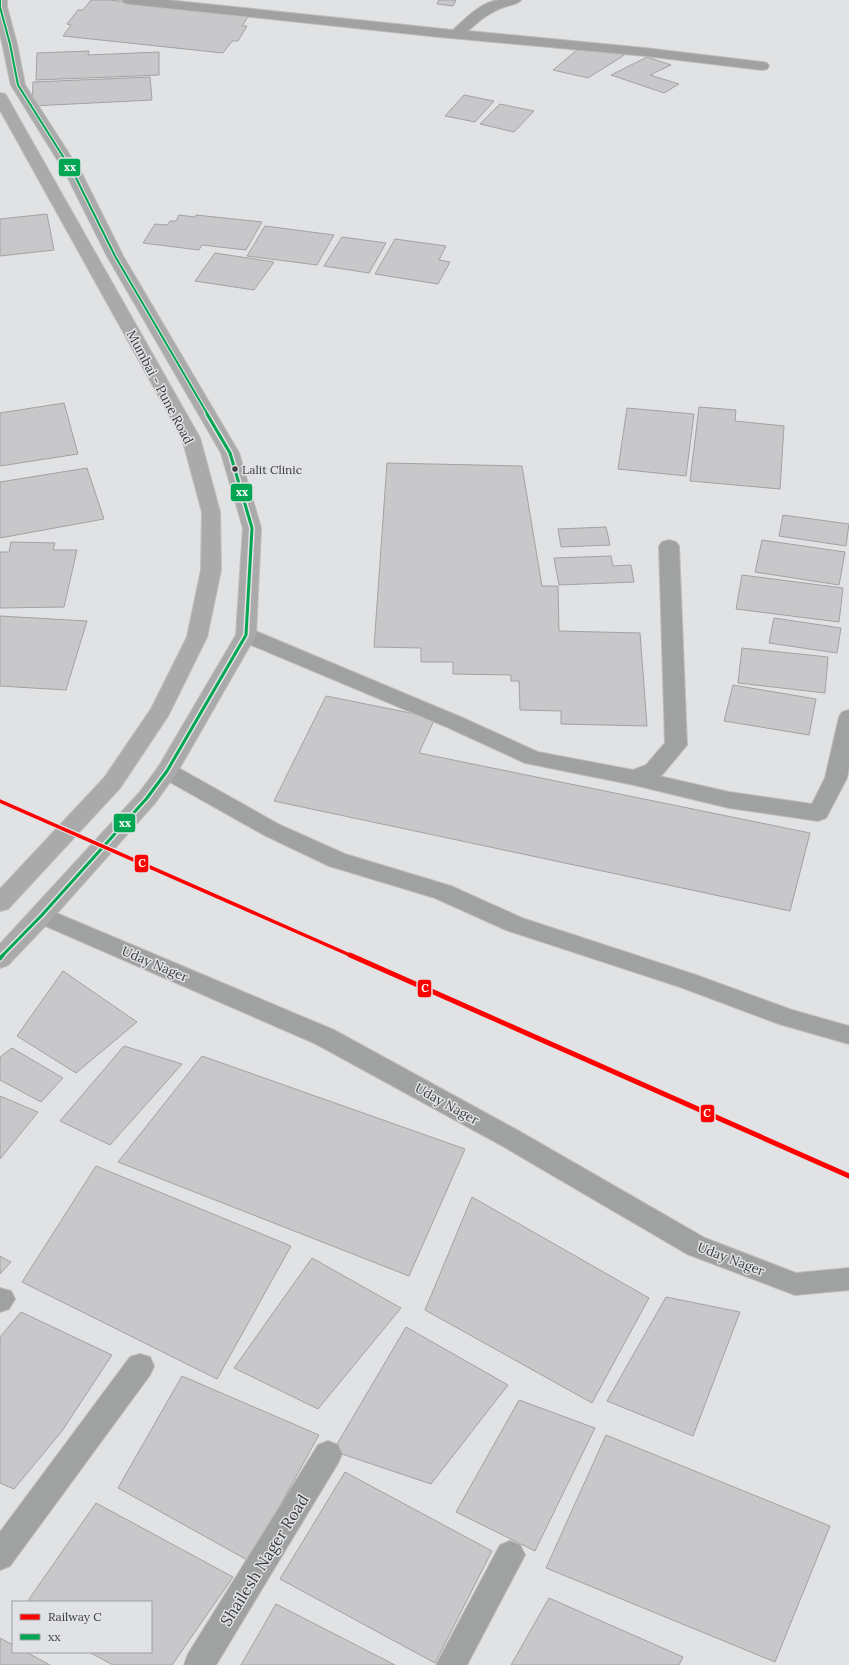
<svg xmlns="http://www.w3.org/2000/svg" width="849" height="1665" font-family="Lora,serif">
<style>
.building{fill:#c8c8ca;stroke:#a1a2a3}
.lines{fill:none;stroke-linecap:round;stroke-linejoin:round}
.minor-casing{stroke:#bdbdbe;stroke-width:2}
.secondary-casing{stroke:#bdbdbe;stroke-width:2}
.minor{fill:#a0a1a1;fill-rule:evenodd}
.secondary{fill:#aaa;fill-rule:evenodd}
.bus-1-far2-casing{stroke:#e0e2e5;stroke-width:4}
.bus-1-far1-casing{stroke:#e0e2e5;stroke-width:6}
.bus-1-casing{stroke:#e0e2e5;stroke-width:6}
.bus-1-far2{stroke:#00a651;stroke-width:2}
.bus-1-far1{stroke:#00a651;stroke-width:3}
.bus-1{stroke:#00a651;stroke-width:3.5}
.rail-1-far1-casing{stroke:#e0e2e5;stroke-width:6}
.rail-1-casing{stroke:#e0e2e5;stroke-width:8}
.rail-1-far1{stroke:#f00;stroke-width:3.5}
.rail-1{stroke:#f00;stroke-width:5}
.bus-dot{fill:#3b3c3d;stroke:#e0e2e5;stroke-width:1.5}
.labels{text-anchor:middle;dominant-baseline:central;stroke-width:3;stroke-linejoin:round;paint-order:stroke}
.bus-label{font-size:12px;fill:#3b3c3d;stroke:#e0e2e5;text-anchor:start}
.street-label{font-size:13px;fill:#3b3c3d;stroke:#e0e2e5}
.near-street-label{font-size:16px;fill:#3b3c3d;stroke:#e0e2e5}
.line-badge{stroke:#e0e2e5;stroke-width:1.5}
.badge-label{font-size:11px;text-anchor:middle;font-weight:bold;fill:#fff}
</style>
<rect width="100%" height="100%" fill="#e1e2e4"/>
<path class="building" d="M91,0H110L249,15L242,26H247L238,41H232L223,53L63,36L71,25L67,24L78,10H83Z
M439,0H456L453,6L437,4Z
M577,50L626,54L588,78L553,70Z
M89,51L88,55L159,52V75L36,80L37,53Z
M647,57L671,65L650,75L679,84L664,93L611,75Z
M150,77L152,100L32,106L33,82Z
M464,95L494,101L475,122L445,116Z
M500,104L534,111L514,132L480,124Z
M47,214L54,250L0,256V219Z
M179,215L195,217L196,215L262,222L246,250L202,245L199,250L143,243L155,224L167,225L170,221H176Z
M265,226L334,235L317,265L247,256Z
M342,237L386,243L369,273L324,266Z
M395,239L446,246L439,260L450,262L438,284L375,274Z
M215,253L274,262L254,290L195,281Z
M64,403L78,454L0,466V413Z
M699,407L736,410L735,421L784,426L780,489L690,481Z
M627,408L694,414L686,476L618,469Z
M387,463L522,466L542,586H558L559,631L640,633L647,726L561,724V711L520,710L519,681H511V675L453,674V662H421V648L374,647Z
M87,468L104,519L0,538V482Z
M783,515L849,524L846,546L779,536Z
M606,527L610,545L561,547L558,529Z
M762,540L845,552L839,585L755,572Z
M11,542L55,543L53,550H77L64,607L0,608V552H9Z
M611,556L613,566L631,565L634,582L559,585L554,558Z
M742,575L843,588L839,622L736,609Z
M0,616L87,621L66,690L0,686Z
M774,618L841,628L837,653L769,643Z
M742,648L828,657L825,693L738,683Z
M733,685L816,699L809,735L724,721Z
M326,696L435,718L419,753L810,833L790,911L274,801Z
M63,971L137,1022L76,1073L17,1036Z
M124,1046L182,1064L110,1145L60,1121Z
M12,1048L63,1078L41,1102L0,1080V1057Z
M202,1056L465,1149L409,1276L118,1162Z
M0,1096L38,1112L0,1159Z
M96,1166L291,1246L217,1379L22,1282Z
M472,1197L649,1298L592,1403L425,1310Z
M0,1256L11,1262L0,1274Z
M312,1258L401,1308L318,1409L234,1368Z
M666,1297L740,1312L693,1436L607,1401Z
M21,1312L112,1355L62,1431L14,1489L0,1483V1337Z
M406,1327L508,1385L431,1484L333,1451Z
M182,1376L319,1435L249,1561L118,1488Z
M519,1400L595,1428L535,1551L456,1512Z
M606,1435L830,1526L775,1662L546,1568Z
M345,1472L492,1551L435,1663L280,1579Z
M96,1503L233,1577L172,1665H113L89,1652H151V1602H27Z
M549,1598L683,1657L679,1665H511Z
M276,1604L395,1665H241Z
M0,1638L13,1645V1652H26L50,1665H0Z"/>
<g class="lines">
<g class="minor-casing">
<path id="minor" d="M122,0H167L453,30C466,18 480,3 498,0C505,0 514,0 521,0C518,4 512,5 507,6C491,11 480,20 468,31L645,48L762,62L767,63L769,66L767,69L762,70L645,56L439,37L129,4L124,3Z
M669,540L676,542L679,546L687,745L662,775L659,776L729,792L812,804L825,778L839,717L842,712L849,710V767L847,778L826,818L818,821L729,808L634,785L525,763L449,728L239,640L236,635L239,630L246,629L253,630L463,718L538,752L633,770L646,765L665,743L659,546L662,542Z
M167,764L175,766L280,825L345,854L451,886L522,918L696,975L792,1010L849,1026V1044L779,1024L680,987L506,930L435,898L329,866L264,835L159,776L156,771L159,766Z
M42,907L334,1030L517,1130L705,1238L796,1273L849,1268V1290L795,1295L687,1254L499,1144L316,1044L34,921L31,915L34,909Z
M0,1288L11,1291L15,1299L9,1309L0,1312Z
M140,1354L150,1357L154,1366L150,1375L10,1566L0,1570V1532L130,1357Z
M328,1441L338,1445L342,1454L338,1463L216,1665H184L188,1654L318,1445Z
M510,1541L520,1545L525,1555L467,1665H436L500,1545Z"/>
</g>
<g class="secondary-casing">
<path id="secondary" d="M0,0H7V7L17,44L25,85L82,174L123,256L239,453L261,528L256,635L178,771L155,803L50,921L8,965L0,968V944L139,793L159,766L236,635L243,528L221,453L107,256L66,174L11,85L0,33Z
M0,93L5,94L7,97L200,438L220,512L221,570L207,637L168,716L120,788L8,909L0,911V889L104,778L151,709L187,637L201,570L202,512L182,438L0,110Z"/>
</g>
<use href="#minor" class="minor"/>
<use href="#secondary" class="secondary"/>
<g class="bus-1-far2-casing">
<path id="bus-1-far2" d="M0,0V7L10,44L18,85L74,174L115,256L208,415"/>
</g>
<g class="bus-1-far1-casing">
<path id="bus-1-far1" d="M2,956L42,915L147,798L167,771L246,635L252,528L230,453L207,414"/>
</g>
<g class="bus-1-casing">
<path id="bus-1" d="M0,959L3,955"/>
</g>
<use href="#bus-1-far2" class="bus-1-far2"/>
<use href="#bus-1-far1" class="bus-1-far1"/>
<use href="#bus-1" class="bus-1"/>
<g class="rail-1-far1-casing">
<path id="rail-1-far1" d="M0,801L352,956"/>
</g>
<g class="rail-1-casing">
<path id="rail-1" d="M350,955L849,1176"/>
</g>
<use href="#rail-1-far1" class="rail-1-far1"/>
<use href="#rail-1" class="rail-1"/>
</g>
<circle class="bus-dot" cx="235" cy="469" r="3.5"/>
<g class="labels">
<g class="bus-label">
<text x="242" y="469">Lalit Clinic</text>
</g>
<g class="street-label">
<text transform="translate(160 387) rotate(62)">Mumbai - Pune Road</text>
<text transform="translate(155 964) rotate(23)">Uday Nager</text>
<text transform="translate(447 1104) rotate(29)">Uday Nager</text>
<text transform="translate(731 1259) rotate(21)">Uday Nager</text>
</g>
<g class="near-street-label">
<text transform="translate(264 1560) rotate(-58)">Shailesh Nager Road</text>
</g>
</g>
<g class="line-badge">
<rect x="58" y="158" width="23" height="19" rx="4" fill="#00a651"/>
<rect x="230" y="483" width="23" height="19" rx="4" fill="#00a651"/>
<rect x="113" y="813" width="23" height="20" rx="4" fill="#00a651"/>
<rect x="134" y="854" width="15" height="19" rx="4" fill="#f00"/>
<rect x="417" y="979" width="15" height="19" rx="4" fill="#f00"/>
<rect x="700" y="1104" width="15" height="19" rx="4" fill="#f00"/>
</g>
<g class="badge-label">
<text x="70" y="171">xx</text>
<text x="242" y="496">xx</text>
<text x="125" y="827">xx</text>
<text x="142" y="867">C</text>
<text x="425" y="992">C</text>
<text x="707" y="1117">C</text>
</g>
<rect x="12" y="1601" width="140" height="52" fill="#e0e2e5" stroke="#9ea0a2"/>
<rect x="20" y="1614" width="20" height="6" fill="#ff0000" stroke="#9ea0a2"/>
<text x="48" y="1621" font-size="12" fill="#3b3c3d">Railway C</text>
<rect x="20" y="1634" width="20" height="6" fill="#00a651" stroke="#9ea0a2"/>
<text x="48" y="1641" font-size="12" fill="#3b3c3d">xx</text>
</svg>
